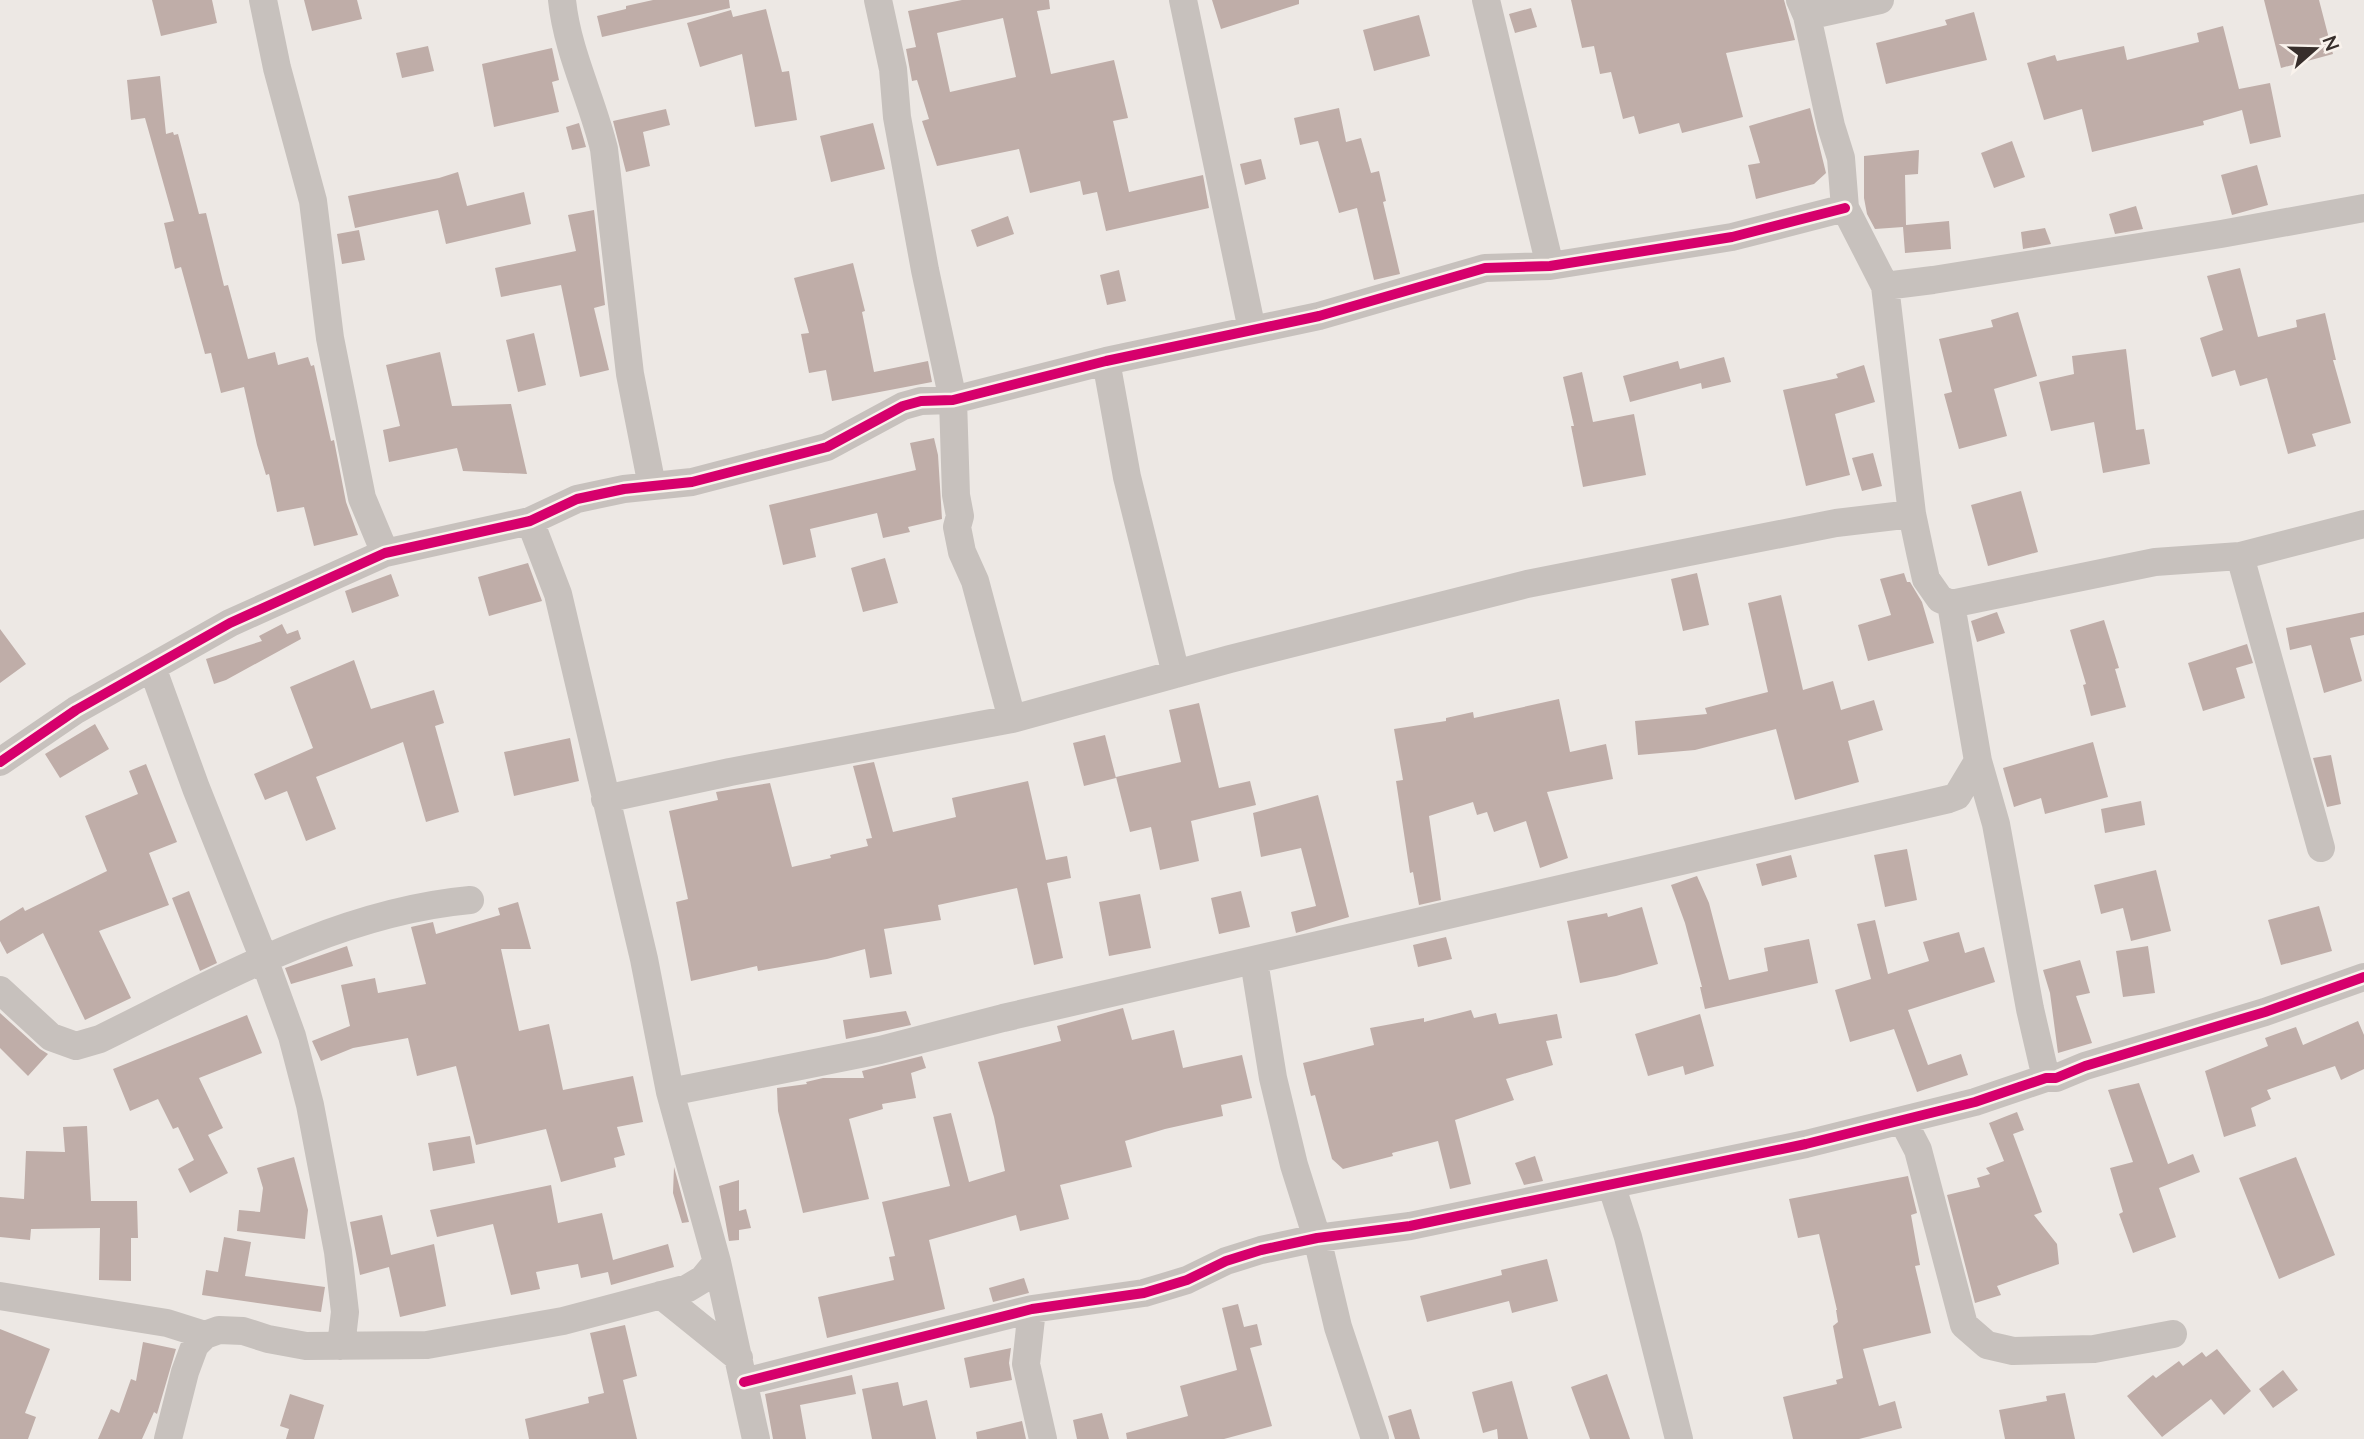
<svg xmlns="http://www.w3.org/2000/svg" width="2364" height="1439" font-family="Lato,sans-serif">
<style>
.building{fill:#bfada8;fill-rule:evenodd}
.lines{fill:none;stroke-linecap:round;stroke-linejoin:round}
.minor{stroke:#c7c1bd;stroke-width:28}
.cycleway-casing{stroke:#f9f2ec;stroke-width:15}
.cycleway{stroke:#d6006c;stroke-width:10}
</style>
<rect width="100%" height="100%" fill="#ede8e4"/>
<path class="building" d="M152,0H212L217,23L161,36Z
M304,0H357L362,19L312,31Z
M653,0H729L730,8L602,37L597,16L626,9V6Z
M962,0H1049L1050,9L1037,11L1051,74L1114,60L1128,118L1113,121L1129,192L1203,175L1209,208L1106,231L1097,192L1083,195L1080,181L1030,193L1019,149L937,166L922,121L929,119L917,80L912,81L906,49L916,47L908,11ZM1003,18L1016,77L950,92L937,33Z
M1212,0H1299V4L1221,29Z
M1571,0H1784L1795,40L1726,53L1743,117L1682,133L1679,123L1639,134L1634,116L1623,119L1611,72L1600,74L1594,46L1582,48Z
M2264,0H2319L2333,54L2281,68Z
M1531,8L1537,27L1515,33L1509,14Z
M766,9L782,72L789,71L797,120L755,127L742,54L700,67L687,23L731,10L733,17Z
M1974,12L1987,60L1886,84L1876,43L1947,25L1945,20Z
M1419,15L1430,56L1374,71L1363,30Z
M2223,26L2239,89L2270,83L2281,137L2250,144L2242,110L2203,121L2204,125L2092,152L2082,109L2044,120L2027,63L2055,55L2057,61L2124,46L2127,60L2199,42L2197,33Z
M428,46L434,71L402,78L396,53Z
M552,48L559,80L552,82L559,112L494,127L482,64Z
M160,76L166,134L173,132L174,135L178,134L199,214L206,213L224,286L228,285L248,359L275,352L278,365L308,357L311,366L314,365L331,441L334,440L346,502L358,535L314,546L304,507L277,512L269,474L266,475L257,445L244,387L221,393L211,353L205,354L181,267L175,269L164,223L174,221L145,118L131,120L127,80Z
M1339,108L1346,142L1361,138L1371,173L1379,171L1386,201L1383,202L1400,274L1374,280L1357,208L1339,213L1318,141L1300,145L1294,118Z
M1810,108L1826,173L1814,184L1756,199L1748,165L1760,163L1749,126Z
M666,109L670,125L643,132L650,166L626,172L613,121Z
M579,123L586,147L572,150L566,127Z
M873,123L885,169L831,182L820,136Z
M2012,141L2025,177L1994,188L1981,153Z
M1919,150L1918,174L1905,175L1906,225L1949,221L1951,249L1905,253L1903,227L1875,229L1867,214L1864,198V156Z
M1261,159L1266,179L1245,185L1240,164Z
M2257,165L2268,205L2232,215L2221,175Z
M458,172L467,206L524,192L531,224L446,244L438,210L355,228L348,196L439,178Z
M2136,206L2143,229L2115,234L2109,214Z
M594,210L605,305L594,308L609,370L580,377L561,285L501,297L495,268L576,251L568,215Z
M1008,216L1014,234L977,247L971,230Z
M2045,228L2051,244L2023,249L2021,232Z
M359,230L365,260L342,264L337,234Z
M853,263L865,311L862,312L874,372L928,361L932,382L832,401L826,370L809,373L801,334L809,333L794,278Z
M2240,268L2258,337L2297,327L2296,320L2325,313L2336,360H2333L2351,423L2312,434L2316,446L2288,454L2267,378L2240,386L2235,370L2212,377L2200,338L2223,330L2207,276Z
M1119,270L1126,301L1107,305L1100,275Z
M2018,312L2037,376L1994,389L2007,436L1959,449L1944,394L1952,392L1939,339L1993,327L1991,320Z
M534,333L546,385L518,392L506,340Z
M2126,349L2136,430L2144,429L2150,464L2103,473L2094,422L2051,431L2039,382L2074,374L2072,356Z
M440,352L452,406L511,404L527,474L463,471L457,448L389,462L383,430L400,426L386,365Z
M1724,357L1731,382L1702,389L1701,383L1630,402L1623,376L1678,361L1680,369Z
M1864,365L1875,402L1835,414L1850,475L1806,486L1783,390L1838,378L1836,374Z
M1582,372L1593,422L1634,414L1646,475L1583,487L1571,426H1574L1563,377Z
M934,438L938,455L942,519L908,527L910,532L883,538L877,513L810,529L816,557L783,565L769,505L916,470L910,443Z
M1873,453L1882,486L1862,491L1852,458Z
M2021,491L2038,552L1988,566L1971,505Z
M885,558L898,603L863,612L851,568Z
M528,563L542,601L489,616L478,577Z
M1697,573L1709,625L1683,631L1671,579Z
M1904,573L1907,582H1910L1922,602L1934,643L1868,661L1858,625L1891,615L1880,579Z
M391,574L399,596L352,613L345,591Z
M1781,595L1803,690L1833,681L1841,710L1874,700L1883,730L1848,741L1859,782L1795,800L1776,729L1695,750L1638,755L1635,721L1707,714L1705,708L1768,692L1748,603Z
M1997,612L2005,633L1977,642L1971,621Z
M2364,612V635L2350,638L2362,681L2324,693L2311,645L2290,650L2286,628Z
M2104,620L2119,668L2115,669L2126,707L2091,716L2083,685L2086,684L2070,630Z
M282,624L287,634L298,630L301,639L226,680L214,684L206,659L262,641L259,636Z
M0,629L26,664L0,683Z
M2247,644L2253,663L2236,668L2245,698L2203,711L2188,663Z
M354,660L371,709L434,690L444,723L435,726L459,812L426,822L403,742L316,777L336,829L306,841L287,791L265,800L254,774L313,748L290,687Z
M1559,699L1570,752L1606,744L1613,779L1547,792L1568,858L1540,868L1526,821L1494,832L1487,812L1477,815L1473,802L1429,816L1441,900L1419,905L1413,872L1410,873L1396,781L1403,780L1394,729L1446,721V718L1473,712L1474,718Z
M1199,703L1219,788L1250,781L1256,805L1191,821L1199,861L1160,870L1151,827L1130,832L1116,777L1181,762L1169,710Z
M95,724L109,749L60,778L45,754Z
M1105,735L1116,778L1084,786L1073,743Z
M570,738L579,781L514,796L504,752Z
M2093,742L2108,797L2045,814L2041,798L2014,807L2003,768Z
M2331,755L2341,804L2327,807L2313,758Z
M874,762L893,832L956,817L952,798L1028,781L1046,860L1067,856L1071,878L1047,883L1063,958L1034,965L1017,888L938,905L941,920L884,929L892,974L870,978L865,949L827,959L758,971L757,966L691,981L676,902L688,899L669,811L718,800L716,792L770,783L792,867L831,858L830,855L868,846L866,839L872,838L853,766Z
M146,764L177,842L149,853L169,905L99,931L131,998L85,1020L43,933L7,954L0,941V921L23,907L25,911L107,871L85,816L138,794L129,771Z
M1318,795L1349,917L1296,933L1291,912L1316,906L1301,848L1261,857L1253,813Z
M2141,801L2145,825L2105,833L2101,809Z
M1907,849L1917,900L1885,907L1874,855Z
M1791,855L1797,877L1762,886L1756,864Z
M2156,870L2171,931L2131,941L2123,908L2101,914L2094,885Z
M1697,876L1709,903L1729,980L1768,971L1764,948L1809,939L1818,983L1705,1009L1700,987H1702L1685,923L1671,885Z
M189,891L217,963L200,971L172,898Z
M1241,891L1250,927L1219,934L1211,898Z
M1140,894L1151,948L1109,956L1099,902Z
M518,902L531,949H501L519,1031L549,1024L563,1090L633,1076L643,1122L617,1127L625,1155L614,1158L616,1167L561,1182L546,1129L476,1145L456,1066L417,1076L408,1038L353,1048L321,1061L312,1041L350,1026L341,985L375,978L378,993L426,984L411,927L433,922L436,934L500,915L498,908Z
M2319,906L2332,951L2281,965L2268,920Z
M1642,907L1658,964L1616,976L1580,983L1567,921L1607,913L1608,917Z
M1875,920L1888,974L1929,961L1923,942L1959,932L1965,953L1984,947L1995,982L1908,1010L1928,1065L1961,1054L1968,1075L1917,1092L1894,1029L1850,1042L1835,990L1871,979L1857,924Z
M1446,937L1452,959L1418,967L1413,945Z
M347,946L353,966L291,984L285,968Z
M2148,946L2155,993L2123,997L2116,951Z
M2080,960L2090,993L2076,996L2092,1043L2058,1053L2050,993L2043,970Z
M1123,1008L1132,1040L1174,1030L1183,1068L1242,1055L1252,1098L1221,1105L1223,1116L1165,1129L1125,1141L1132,1167L1060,1185L1069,1219L1020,1231L1016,1215L929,1240L945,1309L827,1338L818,1297L894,1280L889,1257L895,1256L882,1202L950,1186L933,1117L951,1113L969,1182L1005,1171L994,1117L978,1062L1061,1041L1057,1026Z
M1471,1010L1474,1018L1496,1013L1499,1024L1557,1014L1562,1038L1546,1041L1553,1065L1506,1079L1514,1100L1455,1120L1471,1184L1450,1189L1438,1141L1392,1153L1393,1156L1343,1169L1332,1159L1315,1095L1311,1096L1303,1063L1374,1045L1370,1028L1424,1018V1022Z
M906,1011L911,1025L846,1039L843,1020Z
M0,1013L40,1049L48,1054L28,1076L0,1048Z
M1700,1014L1714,1066L1685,1075L1683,1066L1648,1076L1635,1034Z
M247,1015L262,1053L199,1078L223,1128L208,1135L228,1173L190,1193L178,1169L194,1160L178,1127L173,1129L158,1099L130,1111L113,1069Z
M2358,1021L2364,1035V1069L2341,1080L2335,1066L2267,1090L2271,1099L2251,1108L2256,1126L2224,1137L2205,1071L2268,1046L2265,1038L2296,1027L2303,1045Z
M922,1056L926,1068L911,1073L916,1098L882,1104L883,1109L849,1119L869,1199L803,1213L778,1111L777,1088L807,1084L806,1082L823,1078H864L862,1071Z
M2139,1083L2168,1164L2193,1154L2200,1172L2159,1188L2176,1237L2133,1253L2119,1214L2123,1212L2110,1168L2133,1162L2108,1090Z
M2017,1112L2024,1130L2013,1134L2042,1212L2034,1215L2057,1244L2059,1264L1997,1286L2001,1295L1975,1303L1947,1195L1980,1187L1977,1178L1990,1174L1986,1168L2004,1161L1989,1123Z
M87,1126L91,1201H137L138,1238H131V1281L99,1280L100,1228L31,1229L30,1240L0,1237V1197L24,1199L26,1151L65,1152L63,1127Z
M470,1136L475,1163L433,1171L428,1143Z
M1535,1156L1543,1181L1524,1185L1515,1163Z
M294,1157L308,1210L305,1239L237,1231L239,1210L260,1212L263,1188L257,1168Z
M2296,1157L2335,1255L2279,1279L2239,1178Z
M674,1167L689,1222L682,1223L673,1193Z
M1908,1176L1917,1213L1911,1215L1920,1265L1915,1266L1931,1333L1863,1349L1879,1406L1895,1401L1902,1428L1859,1439H1793L1783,1397L1837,1384L1836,1380L1843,1378L1833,1326L1838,1322L1836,1310H1837L1819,1234L1798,1238L1789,1199Z
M739,1180V1211L746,1209L751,1228L739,1230V1240L729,1241L719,1186Z
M551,1185L558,1223L602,1213L613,1260L668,1244L674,1267L611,1285L608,1272L581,1278L578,1264L536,1272L540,1289L511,1295L493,1224L437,1237L430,1210Z
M382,1215L391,1255L434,1244L446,1306L400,1317L389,1267L360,1275L350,1222Z
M224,1237L251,1242L245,1276L325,1287L321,1312L202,1295L206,1270L218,1272Z
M1547,1259L1558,1301L1512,1313L1509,1301L1427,1322L1420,1296L1502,1275L1501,1270Z
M1024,1278L1029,1293L993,1302L989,1288Z
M1238,1304L1244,1327L1257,1324L1262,1345L1250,1348L1272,1426L1224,1439H1127L1126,1433L1188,1416L1180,1386L1237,1370L1222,1308Z
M625,1325L637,1376L623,1380L637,1439H529L525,1419L589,1403L588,1397L604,1393L590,1333Z
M0,1329L50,1349L25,1413L36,1417L28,1439H0Z
M143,1342L176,1349L157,1414L154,1412L142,1439H98L111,1409L119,1413L131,1379L136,1381Z
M1011,1348L1009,1363L1012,1380L970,1388L964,1358Z
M2217,1349L2251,1391L2224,1415L2211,1399L2162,1437L2127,1396L2153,1375L2156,1378L2179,1361L2183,1366L2202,1352L2206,1357Z
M2283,1370L2298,1390L2273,1408L2259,1389Z
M1607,1374L1630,1439H1590L1571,1387Z
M852,1375L856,1394L800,1405L806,1439H773L765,1394Z
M1512,1381L1528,1439H1498L1497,1429L1483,1433L1472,1392Z
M898,1382L903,1406L927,1400L936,1439H872L862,1389Z
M2065,1393L2075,1439H2005L1999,1410L2047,1401L2046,1396Z
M290,1394L324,1405L314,1439H286L289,1429L280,1426Z
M1411,1409L1420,1439H1395L1388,1416Z
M1102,1413L1109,1439H1077L1073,1420Z
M1022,1421L1026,1439H977L976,1432Z"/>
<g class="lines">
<path class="minor" d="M263,0L277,68L313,201L330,338L362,498L385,553
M562,0C567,51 592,99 604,149L630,374L652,486
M878,0L893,69L897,117L925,270L953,400L956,495L960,516L957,527L962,552L975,581L1012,719
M1183,0L1252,330
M1486,0L1550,266
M1800,0L1807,16L1831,126L1841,158L1845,208L1885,286L1912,514L1920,552L1926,579L1940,599L1951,604L1978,761L1996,824L2030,1009L2046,1078
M1807,16L1880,0
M1885,286L1933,280L2221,234L2364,208
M1106,361L1127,477L1176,674
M530,521L558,594L644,959L670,1092L717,1262L756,1439
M2240,556L2321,848
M1951,604L2155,562L2240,556L2364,524
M152,667L196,788L264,959L292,1036L310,1105L338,1252L345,1312L341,1346
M0,762L76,710L230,623L385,553L530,521L577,499L624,489L692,482L827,447L903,406L921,401L953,400L1106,361L1319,316L1485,268L1550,266L1732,237L1845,208
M605,799L730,772L1012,719L1230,659L1527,584L1836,523L1912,514
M1254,961L1273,1078L1294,1165L1317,1238L1338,1327L1375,1439
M0,990L51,1037L76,1046L100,1039C218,981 338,912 470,900
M670,1092L880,1050L1003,1018L1949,799L1957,796L1978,761
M1903,1121L1918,1150L1964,1325L1987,1345L2013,1351L2094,1349L2173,1334
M1611,1184L1628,1237L1679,1439
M661,1295L739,1358
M0,1296L167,1323L205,1335
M1032,1309L1026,1364L1043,1439
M744,1382L1032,1309L1144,1293L1187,1280L1226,1261L1261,1250L1317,1238L1410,1226L1806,1144L1975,1102L2046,1078H2056L2085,1066L2265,1012L2364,977
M168,1439L185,1372L195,1345L205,1335L219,1330L243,1331L268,1339L306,1346L427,1345L563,1321L688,1288L703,1279L717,1262"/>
<g class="cycleway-casing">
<path id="cycleway" d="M0,762L76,710L230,623L385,553L530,521L577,499L624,489L692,482L827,447L903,406L921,401L953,400L1106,361L1319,316L1485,268L1550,266L1732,237L1845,208
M744,1382L1032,1309L1144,1293L1187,1280L1226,1261L1261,1250L1317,1238L1410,1226L1806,1144L1975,1102L2046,1078H2056L2085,1066L2265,1012L2364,977"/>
</g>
<use href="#cycleway" class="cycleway"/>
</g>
<g transform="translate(2315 49) rotate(70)" stroke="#f9f2ec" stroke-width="5" paint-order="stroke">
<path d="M0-5L12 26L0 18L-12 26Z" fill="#372e2b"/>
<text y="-10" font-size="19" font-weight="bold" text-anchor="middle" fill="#372e2b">N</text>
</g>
</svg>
